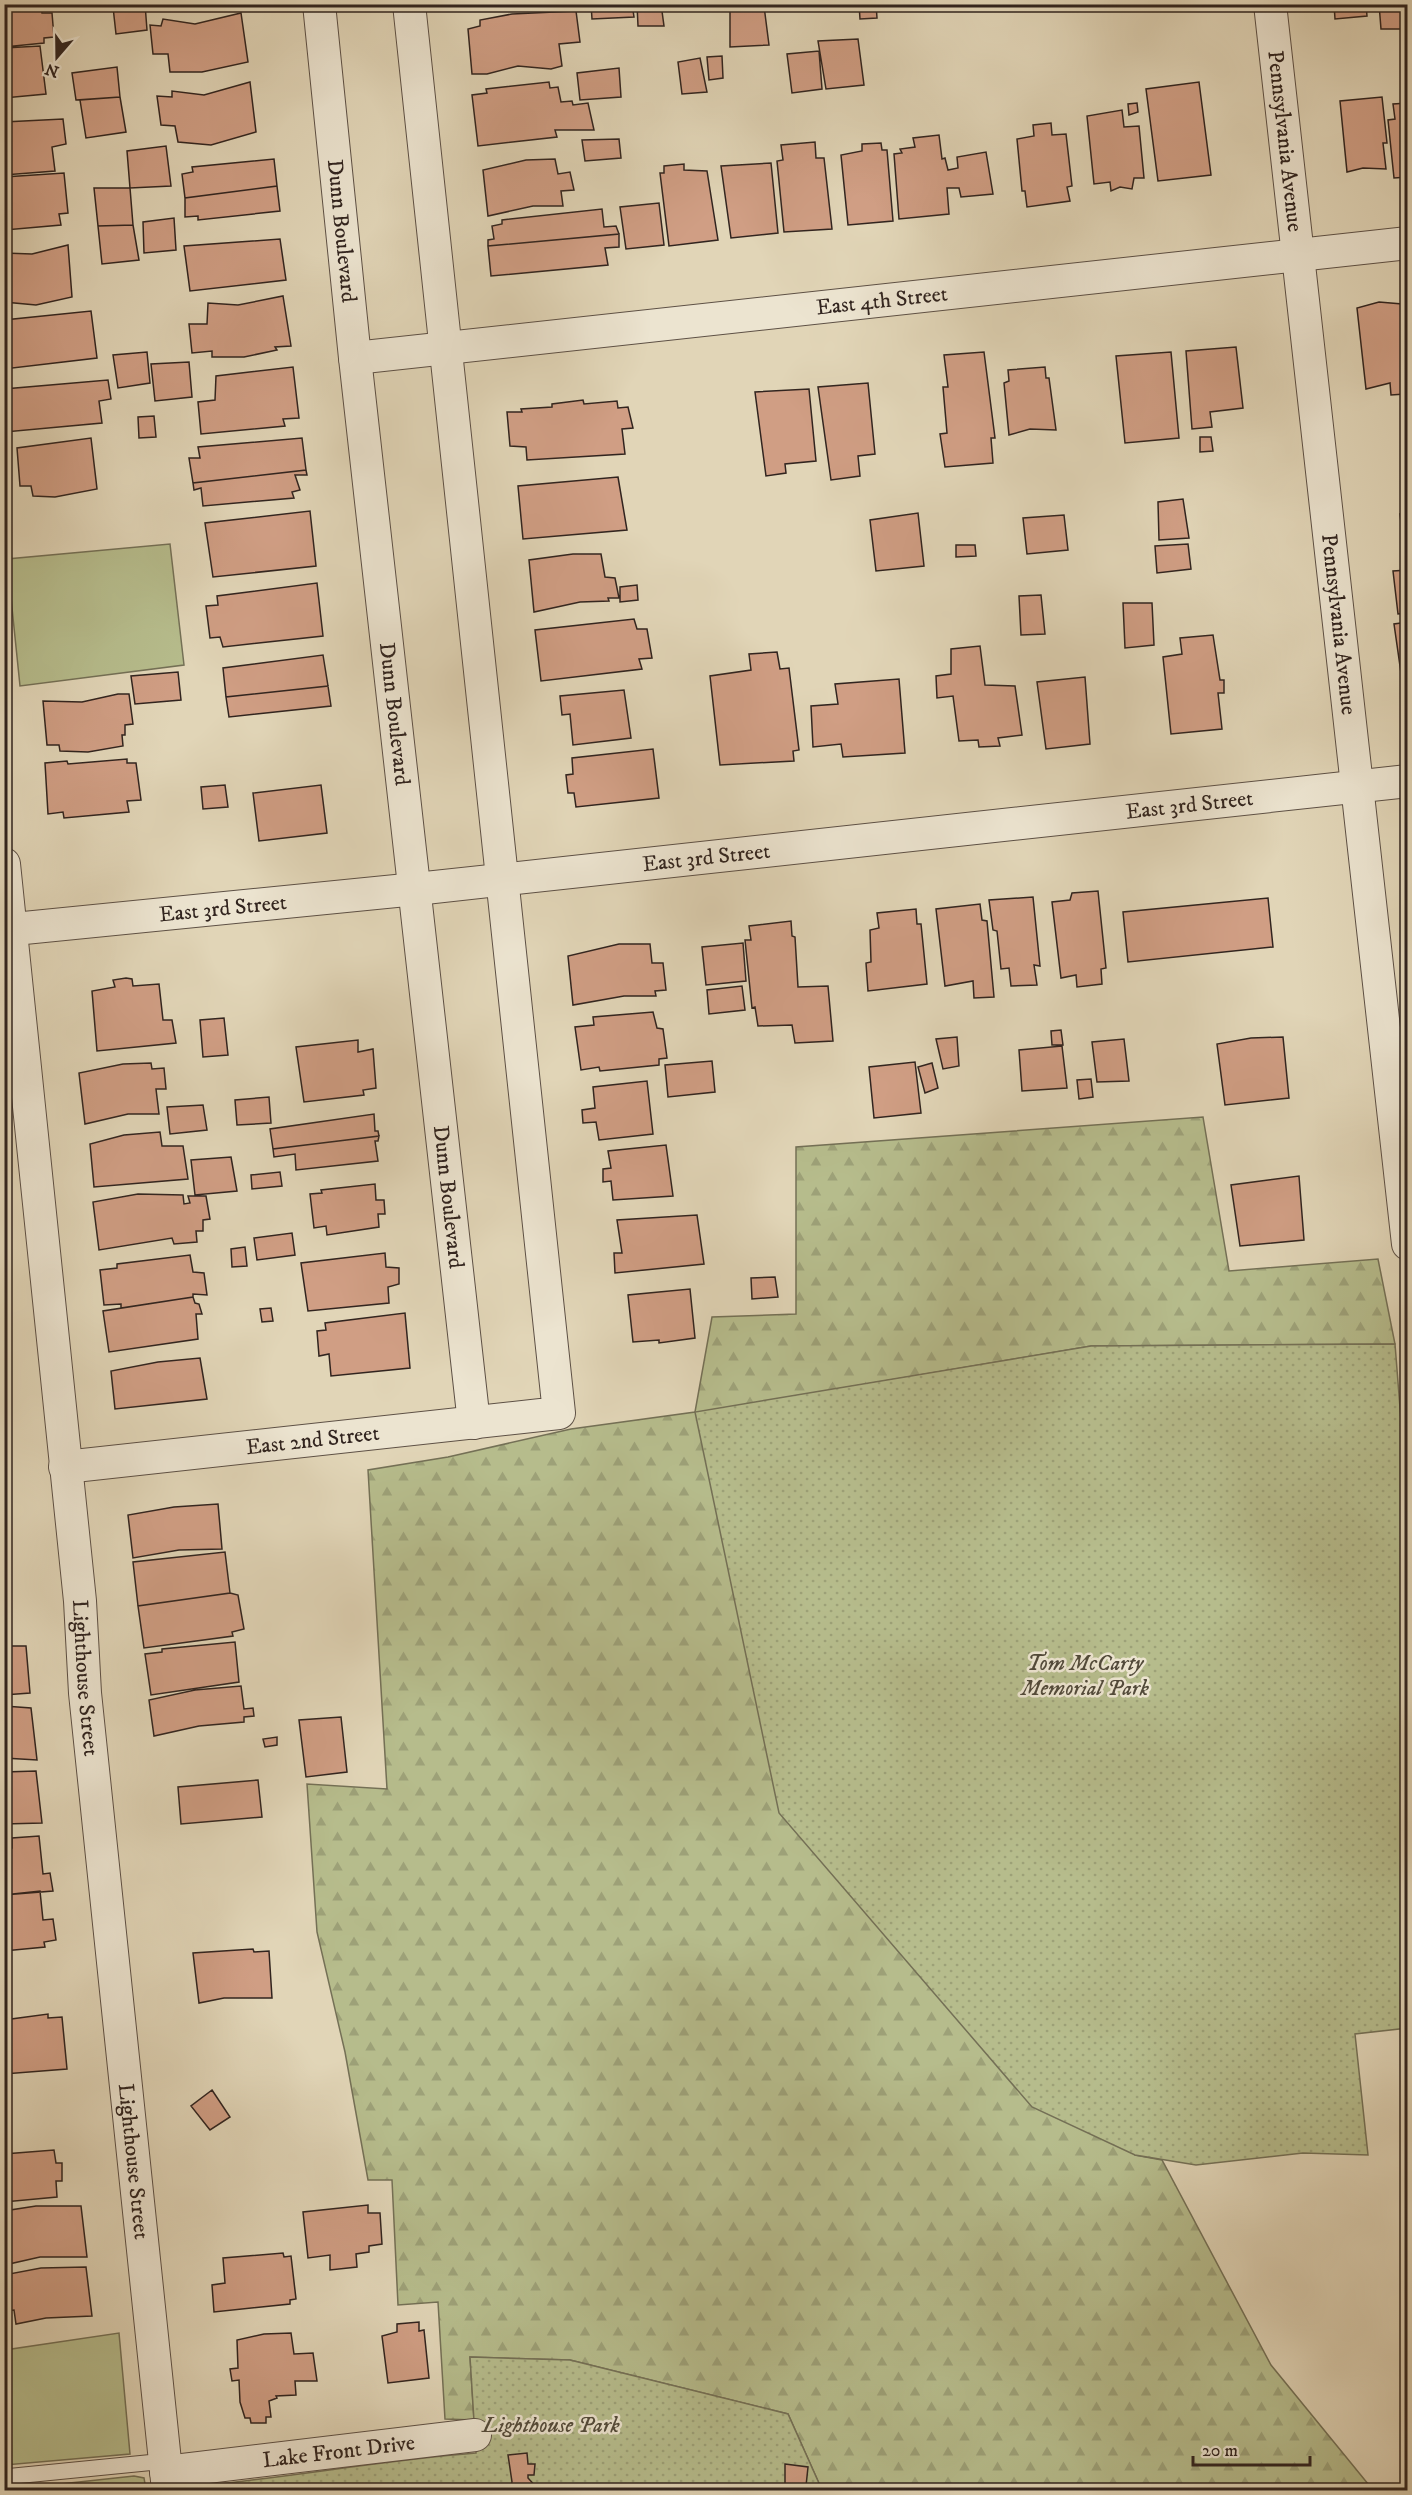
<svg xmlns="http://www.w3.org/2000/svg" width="1412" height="2495" font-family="'IM FELL DW Pica',serif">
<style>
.grass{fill:#b6bc8c;stroke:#747056;stroke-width:1.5}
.forest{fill:url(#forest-firs);stroke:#747056;stroke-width:1.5}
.park{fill:url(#park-dots);stroke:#747056;stroke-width:1.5}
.building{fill:#d09e84;stroke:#31241f;stroke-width:1.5}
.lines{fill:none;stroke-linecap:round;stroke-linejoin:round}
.service-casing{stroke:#5d5045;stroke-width:17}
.minor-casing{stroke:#5d5045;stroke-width:34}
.service{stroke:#ece4d0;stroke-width:15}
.minor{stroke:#ece4d0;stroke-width:32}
.labels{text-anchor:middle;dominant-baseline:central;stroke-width:5;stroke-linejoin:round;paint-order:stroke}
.street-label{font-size:22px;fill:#31241f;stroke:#ece4d0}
.park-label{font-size:22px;font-style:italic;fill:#524a3a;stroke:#ece4d0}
</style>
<defs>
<pattern id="forest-firs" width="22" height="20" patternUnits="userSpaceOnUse" patternTransform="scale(1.5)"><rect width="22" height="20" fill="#b6bc8c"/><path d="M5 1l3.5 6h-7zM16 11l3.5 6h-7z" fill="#9da178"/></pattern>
<pattern id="park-dots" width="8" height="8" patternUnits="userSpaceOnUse" patternTransform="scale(1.5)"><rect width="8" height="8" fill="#b6bc8c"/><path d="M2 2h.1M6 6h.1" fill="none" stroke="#9da178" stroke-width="1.8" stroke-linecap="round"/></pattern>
</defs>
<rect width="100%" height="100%" fill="#e1d5b7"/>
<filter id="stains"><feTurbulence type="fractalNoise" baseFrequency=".00333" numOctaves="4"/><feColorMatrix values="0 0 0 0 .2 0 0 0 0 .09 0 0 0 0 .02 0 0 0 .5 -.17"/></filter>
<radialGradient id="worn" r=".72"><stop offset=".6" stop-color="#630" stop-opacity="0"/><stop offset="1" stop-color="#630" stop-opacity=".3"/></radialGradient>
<path class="grass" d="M170,544L184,665L20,686L7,559Z
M119,2333L130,2454L5,2465V2350Z
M134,2476L144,2478L146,2490H5Z"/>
<path class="forest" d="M1203,1117L1229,1271L1378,1259L1395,1344L1091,1346L696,1413L1135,2155L1162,2160L1271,2365L1373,2490H822L788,2414L570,2360L470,2357L474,2420L445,2419L438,2302L398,2305L392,2180H368L345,2052L317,1932L307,1784L387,1789L368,1470L448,1457L571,1429L695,1412L712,1317L796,1314V1147Z"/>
<path class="park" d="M1395,1344L1408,1510V2028L1355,2034L1368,2155L1303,2153L1196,2165L1135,2155L1032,2107L779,1813L695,1412L1091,1346Z
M470,2357L570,2360L788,2414L822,2490H200L208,2485C297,2476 386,2460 476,2453Z"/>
<path class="building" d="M4,4H41L42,13H52L54,37L44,38V43L4,47Z
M145,4L147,30L116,34L113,7Z
M591,4H632L634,17L592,19Z
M637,4H661L664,26H638Z
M859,4H876L877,18L860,19Z
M1334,4H1366L1367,16L1335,19Z
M1379,4H1408V29H1381Z
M764,6L769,45L730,47V7Z
M576,11L580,42L559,44L562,66L551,69L518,66L487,74H472L468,29L480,26V20L512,14Z
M241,13L248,62L202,72H170L168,54H153L150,25L161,26L163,19L195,24Z
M858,39L864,85L826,89L818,41Z
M40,46L46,94L4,98V48Z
M819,51L822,89L792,93L787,54Z
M722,56L723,78L709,80L707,57Z
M700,58L707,92L682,94L678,62Z
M117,67L120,97L76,100L72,73Z
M619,68L621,97L580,100L577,73Z
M250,82L256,132L211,145L178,142L175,126L161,125L157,96L172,97V91L204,95Z
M549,82L550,88L558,87L561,102L572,101L573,105L588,103L594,130H555L557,137L478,146L472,95L487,93L486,89Z
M1199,82L1211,175L1158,181L1146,89Z
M120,97L126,132L86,138L80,100Z
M1382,97L1387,143H1383L1386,169L1363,168L1347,172L1340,101Z
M1137,103L1138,112L1129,115L1128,104Z
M1408,103V177L1394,178L1388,120L1395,119L1393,104Z
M1122,110L1124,127L1139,126L1144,178H1134L1132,189L1120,187L1111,191L1110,182L1094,184L1087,116Z
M63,119L66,144L52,147L55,171L4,175V122Z
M1051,123L1052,135L1066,134L1072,186L1067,187L1070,201L1027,207L1025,191H1022L1017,139L1034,136L1033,125Z
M939,135L942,159L945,158L948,170L958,168L957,157L986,152L993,194L961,197L959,188H947L949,214L899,219L894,154L902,153L900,149L915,147L913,138Z
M619,139L621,158L585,161L582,140Z
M815,142L816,158H824L832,229L784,232L777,161L783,160L781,145Z
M881,143L882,150H887L893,221L848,225L841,155L862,151V144Z
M166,146L171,186L130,188L127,151Z
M274,159L277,186L185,198L182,174L193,172L192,167Z
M555,159L558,174L570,172L574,190L561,191L563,206H533L488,216L483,170L526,160Z
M771,163L778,233L731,238L721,166Z
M684,164V170L707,171L718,240L669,246L660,173H664V166Z
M64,173L68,213L59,214L61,225L5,230L4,177Z
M277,186L280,211L198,220V216L185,217V198Z
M94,188H130L133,225L98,226Z
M659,203L664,245L626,249L620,207Z
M602,209L604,227L616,226L619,234L488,246V240L494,239L492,226L502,224V220Z
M174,218L176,250L144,253L143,222Z
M133,225L139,260L102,264L98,226Z
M619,234V247L605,248L608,265L491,276L488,246Z
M280,239L286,280L190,291L184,246Z
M68,245L72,297L36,305L4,302V253L32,254Z
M283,296L291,346L275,347L277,350L244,357H212V351L192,353L189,324H207L208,303L238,305Z
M1379,302L1402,304L1408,366L1405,394L1391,395L1390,383L1366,389L1357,308Z
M91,311L97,358L4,369V320Z
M1236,347L1243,408L1210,412L1212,427L1192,429L1186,351Z
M147,352L150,383L118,388L113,355Z
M984,352L995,438H991L993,463L945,467L940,434L947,433L943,387H948L944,355Z
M1171,352L1179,438L1125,443L1116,356Z
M189,362L192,397L155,401L151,364Z
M293,367L299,418L283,419L285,426L201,434L198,402L215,400L216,376Z
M1045,367L1046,378H1049L1056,430L1030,429L1009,435L1004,383L1009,381L1008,370Z
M108,380L111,399L99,401L102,423L5,432L4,389Z
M868,383L875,454L858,456L860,476L831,480L818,387Z
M809,389L816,461L785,464L786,473L766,476L755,392Z
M583,400L584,404L617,401L618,408L628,407L633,428L622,429L625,454L527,460L526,447L510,446L507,412H522L521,409L552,407V404Z
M154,416L156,437L139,438L138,417Z
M1200,437H1211L1213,451L1200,452Z
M91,438L97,489L55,497L33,496L31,486H20L17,448Z
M302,438L306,470L193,483L189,458H200L198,447Z
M306,470L307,475H295L300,490L292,492L294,498L203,506L201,488L194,490L193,483Z
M618,477L627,530L523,539L518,486Z
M1183,499L1189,538L1159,540L1158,502Z
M310,511L316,566L213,577L205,523Z
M918,513L924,566L876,571L870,520Z
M1408,513V560H1405L1400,514Z
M1064,515L1068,550L1027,554L1023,518Z
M1188,544L1191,569L1157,573L1155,546Z
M956,545H975L976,556L956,557Z
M573,554H601L605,577L615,578L619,598H608L609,601L580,602L534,612L529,560Z
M1408,570V613L1398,614L1393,571Z
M317,583L323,636L223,647L220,637L210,638L206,606L218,605L217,596Z
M637,585L638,600L620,602V587Z
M1041,595L1045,634L1021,635L1019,596Z
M1123,603H1152L1154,645L1125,648Z
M634,619L637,629H647L652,658L639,659L642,669L541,681L535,630Z
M1408,622V671L1401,673L1394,624Z
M1213,635L1220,680H1224V693H1218L1222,729L1171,734L1163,657L1182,654L1180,638Z
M980,646L985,685L1015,686L1022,735L998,738L1000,746L979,747L978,740L959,741L953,696L937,698L936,676L951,674V649Z
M777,652L780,669L789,668L799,750L793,751L794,761L720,765L710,676L751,670L749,654Z
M323,655L328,686L226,697L223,668Z
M178,672L181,700L135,704L131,676Z
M1085,677L1090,744L1046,749L1037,682Z
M899,679L905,753L843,757L841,744L813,747L811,706L838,704L835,684Z
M328,686L331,706L229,717L226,697Z
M624,690L631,738L573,745L570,714L562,715L560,696Z
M118,694H129L133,724L125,725V735H122L123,746L88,752L60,751L59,745H47L43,701L82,702Z
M653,749L659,798L576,807L574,793H568L566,775L573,774L572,758Z
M127,759V763H136L141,800L127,801L129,812L64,818L63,812L48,814L45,763L67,761L68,764Z
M225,785L228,807L203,809L201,787Z
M321,785L327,833L259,841L253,793Z
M1098,891L1106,968L1101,969L1102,984L1077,987L1076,975L1061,978L1052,902L1070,900L1072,893Z
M1033,897L1040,966L1034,965L1037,985L1011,986L1009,968L1001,969L997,931L993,930L989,900Z
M1268,898L1273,947L1128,962L1123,912Z
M980,904L982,920L987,921L994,997L974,998L973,981L945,986L936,909Z
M916,909L917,924H921L927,984L868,991L866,963L871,962L870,930L879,928L877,913Z
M791,921L792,936L795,937L798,987L828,986L833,1041L795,1043L792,1025L758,1026L755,1007L752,1008L745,940H751L749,926Z
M743,943L746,981L706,985L702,947Z
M619,944H650L652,963H663L666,990L655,991L656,996H624L573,1005L568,956Z
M126,978L132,979L133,986L159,984L163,1020H172L176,1043L97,1051L92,991L115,987L113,980Z
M742,986L745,1010L709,1014L707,990Z
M653,1012L657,1028L663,1029L667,1058L659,1059V1065L600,1071L599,1067L581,1070L575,1027L594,1025L593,1017Z
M224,1018L228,1055L203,1057L200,1020Z
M1061,1030L1063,1045H1052L1051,1031Z
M957,1037L959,1066L943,1069L936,1039Z
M1283,1037L1289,1098L1225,1105L1217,1044L1251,1038Z
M1124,1039L1129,1081L1097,1082L1092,1042Z
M358,1040V1052L373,1049L376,1088L363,1090L364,1095L304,1102L296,1047Z
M1062,1046L1067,1088L1022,1091L1019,1050Z
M712,1061L715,1092L668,1097L665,1065Z
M915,1062L921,1113L874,1118L869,1067Z
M151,1063L152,1069L164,1068L166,1089H156L159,1114H128L85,1124L79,1073L123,1064Z
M932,1063L938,1088L925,1093L918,1067Z
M1091,1079L1093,1097L1079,1099L1077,1080Z
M647,1081L653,1134L599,1140L596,1122L583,1123L582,1110L595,1108L593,1087Z
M269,1097L271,1123L237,1125L235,1100Z
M203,1105L207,1130L170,1134L167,1107Z
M374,1114L375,1131H378L379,1136L273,1149L270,1129Z
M160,1132L162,1146H183L188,1179L94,1187L90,1144L124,1135Z
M379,1136L378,1141H375L378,1161L296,1170L295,1154L274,1157L273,1149Z
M666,1145L673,1196L613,1200L611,1181L603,1182V1169L611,1168L608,1151Z
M231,1157L237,1191L195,1195L191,1160Z
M280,1172L282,1186L252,1189L251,1175Z
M1299,1176L1304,1240L1240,1246L1231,1185Z
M375,1184L376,1200H384L385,1214H378L379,1227L327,1235L326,1226L314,1228L310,1194L322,1193L321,1190Z
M138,1194L183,1195L184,1204L190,1203L188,1196H206L210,1219L203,1220V1231H196L197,1242L174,1244L172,1238L99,1250L93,1202Z
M697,1215L704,1264L615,1273L614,1253H622L617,1220Z
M292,1233L295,1255L257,1260L254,1238Z
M245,1247L247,1266L232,1267L231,1249Z
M385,1253L386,1267L399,1268V1284L388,1287L389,1303L308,1311L301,1263Z
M190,1255L193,1272L204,1273L207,1295L193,1294V1297L121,1308V1304L104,1305L100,1270L117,1268V1264Z
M775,1277L778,1297L752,1299L751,1278Z
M690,1289L695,1338L659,1343V1340L633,1342L628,1295Z
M193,1297L195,1303L199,1304L202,1314H196L198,1339L109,1352L103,1311Z
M271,1308L273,1321L262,1322L260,1309Z
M405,1313L410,1368L331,1376L329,1354L319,1356L317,1331L326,1330L325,1323Z
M200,1358L207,1399L115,1409L111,1371L158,1362Z
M218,1504L222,1549L179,1550L133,1558L128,1515L174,1507Z
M225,1552L230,1593L138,1606L133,1562Z
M230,1593L238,1595L244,1629L232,1632L233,1636L144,1648L138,1606Z
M235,1642L239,1682L151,1695L145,1654L162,1652V1649Z
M4,1646H26L30,1693L4,1695Z
M241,1686L244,1709L253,1708L254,1716L244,1717V1722L199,1726L154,1736L149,1700L195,1690Z
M4,1706L31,1708L37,1760L4,1758Z
M341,1717L347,1772L306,1777L299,1720Z
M277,1737V1745L265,1747L263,1739Z
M36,1771L42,1823L4,1824V1772Z
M258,1780L262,1817L181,1824L178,1787Z
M39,1836L43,1874L50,1873L53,1891L4,1895V1849L12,1848V1838Z
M40,1891L43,1920L53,1919L56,1940L44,1942L45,1947L4,1951V1895Z
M253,1949L254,1952L269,1951L272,1998H224L199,2003L193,1953Z
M48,2014V2018L62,2017L67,2069L4,2074V2020Z
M212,2090L230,2117L210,2130L191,2106Z
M54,2150L56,2163H62V2181H56L57,2197L4,2202V2154Z
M368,2205V2213H380L382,2244L369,2246V2252L356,2254L357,2267L330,2270V2255L308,2258L303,2212Z
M36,2206H81L87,2257H40L9,2264L4,2211Z
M283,2253L284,2257L291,2256L296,2299L290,2300V2304L214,2312L212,2285L225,2283L223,2258Z
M86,2267L92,2316L46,2318L16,2324L14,2310L4,2311V2283L10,2282L9,2274L41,2268Z
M419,2322V2331L424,2330L429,2378L388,2383L382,2336L397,2332V2324Z
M291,2333L294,2354L313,2353L317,2381H295L296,2395L276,2396L277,2398L269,2401L271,2417H266V2423H251L250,2418H245L240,2402L239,2380L232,2381L230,2369L238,2368L237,2340L264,2334Z
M527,2453L528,2464H535L534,2475H528V2478L539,2490H508L512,2482L508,2455Z
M785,2464L808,2467L806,2486L785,2485Z"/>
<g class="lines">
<g class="service-casing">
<path id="service" d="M4,2477L166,2461"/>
</g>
<g class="minor-casing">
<g id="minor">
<path id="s1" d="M319,4L355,358L474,1423"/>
<path id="s2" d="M1270,4L1408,1244"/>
<path id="s3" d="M355,358L1408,243"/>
<path id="s4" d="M4,864L80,1601L85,1693L168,2490"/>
<path id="s5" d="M4,930L416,889L1408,781"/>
<path id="s6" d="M65,1467L559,1413L409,4"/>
<path id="s7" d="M166,2472L475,2435"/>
</g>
</g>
<use href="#service" class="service"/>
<use href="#minor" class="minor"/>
</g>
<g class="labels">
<g class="street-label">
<text stroke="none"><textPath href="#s2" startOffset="138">Pennsylvania Avenue</textPath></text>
<text stroke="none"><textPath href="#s1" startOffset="228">Dunn Boulevard</textPath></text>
<text stroke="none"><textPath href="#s3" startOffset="530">East 4th Street</textPath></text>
<text stroke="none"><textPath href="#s2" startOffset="624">Pennsylvania Avenue</textPath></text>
<text stroke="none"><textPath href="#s1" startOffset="714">Dunn Boulevard</textPath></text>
<text stroke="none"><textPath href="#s5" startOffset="1192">East 3rd Street</textPath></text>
<text stroke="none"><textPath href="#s5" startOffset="706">East 3rd Street</textPath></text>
<text stroke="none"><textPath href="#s5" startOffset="220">East 3rd Street</textPath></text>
<text stroke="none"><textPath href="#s1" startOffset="1200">Dunn Boulevard</textPath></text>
<text stroke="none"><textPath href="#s6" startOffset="249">East 2nd Street</textPath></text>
<text stroke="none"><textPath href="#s4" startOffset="818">Lighthouse Street</textPath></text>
<text stroke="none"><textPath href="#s4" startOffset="1304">Lighthouse Street</textPath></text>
<text stroke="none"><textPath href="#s7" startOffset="174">Lake Front Drive</textPath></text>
</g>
<g class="park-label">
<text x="1085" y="1663">Tom McCarty<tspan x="1085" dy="25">Memorial Park</tspan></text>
<text x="551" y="2425">Lighthouse Park</text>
</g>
</g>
<rect width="1412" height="2495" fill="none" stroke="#e1d5b7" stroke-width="24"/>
<rect x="6" y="6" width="1400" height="2483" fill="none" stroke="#31241f" stroke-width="3"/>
<rect x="12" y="12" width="1388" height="2471" fill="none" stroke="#31241f" stroke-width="1.5"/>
<g transform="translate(57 57) rotate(200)" stroke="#ece4d0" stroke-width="4.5" paint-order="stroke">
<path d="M0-4.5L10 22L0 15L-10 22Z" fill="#31241f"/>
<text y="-9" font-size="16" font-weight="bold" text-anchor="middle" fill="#31241f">N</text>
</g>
<path d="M1193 2456v9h117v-9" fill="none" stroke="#31241f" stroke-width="3"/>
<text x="1202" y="2456" font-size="18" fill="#31241f" stroke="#ece4d0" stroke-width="4.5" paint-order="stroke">20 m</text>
<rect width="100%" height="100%" filter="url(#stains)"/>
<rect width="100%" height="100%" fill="url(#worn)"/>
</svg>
